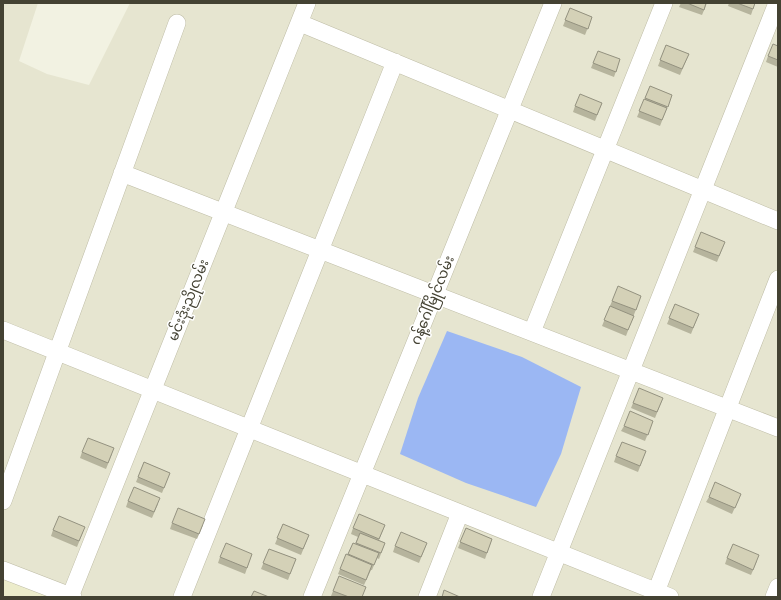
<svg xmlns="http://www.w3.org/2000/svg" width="781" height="600" font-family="'IBM Plex Sans','Noto Sans Myanmar',sans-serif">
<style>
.residential{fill:#e6e5d0}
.education{fill:#ececcb}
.water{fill:#9bb7f3}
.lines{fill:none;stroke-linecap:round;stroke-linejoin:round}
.minor-casing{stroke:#bebca5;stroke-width:18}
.minor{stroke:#fff;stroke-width:17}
.wall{fill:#b6b49d}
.building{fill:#d4d1b7;stroke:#949280}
.labels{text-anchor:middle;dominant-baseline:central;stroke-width:3;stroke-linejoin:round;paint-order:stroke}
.street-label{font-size:14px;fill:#444233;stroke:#fff}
</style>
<rect width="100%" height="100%" fill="#f2f2e2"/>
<path class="residential" d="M3,3H38L19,61L47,74L89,85L130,3H778V597H3Z"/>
<path class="education" d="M3,579L48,597H3Z"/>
<path class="water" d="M447,331L522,357L581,387L561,454L536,507L466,483L400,454L418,398Z"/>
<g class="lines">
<g class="minor-casing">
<path id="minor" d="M300,23L778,221
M122,173L778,428
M3,330L670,597
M532,332L664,3
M3,501L177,23
M3,570L73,597
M70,597L307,3
M182,597L395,62
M312,597L553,3
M427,597L460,513
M541,597L777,3
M654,597L778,279
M774,597L778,587"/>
</g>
<use href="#minor" class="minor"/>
</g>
<path class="wall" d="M681,3H707L702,15L679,7Z
M729,3H755L751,15L728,6Z
M570,8L592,17L585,35L563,26Z
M666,45L689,54L680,75L658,66Z
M778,46V67L766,62L768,56Z
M620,59L614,77L591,68L593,63Z
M650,86L672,95L660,126L637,117Z
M602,103L595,121L573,112L575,106Z
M701,232L725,242L717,262L693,252Z
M641,296L626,336L602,326L612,301Z
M675,304L697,319L691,334L667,324Z
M663,398L655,418L631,408L633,403Z
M653,421L645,441L621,431L624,426Z
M646,451L638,472L614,462L616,456Z
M82,452L112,454L106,469L80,458Z
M144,462L170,473L162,493L136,482Z
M741,494L732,514L706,502L709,497Z
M128,501L158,504L152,518L126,507Z
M172,523L203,525L197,539L170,529Z
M283,524L309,535L301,555L275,544Z
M385,525L379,540L385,543L379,559L377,558L372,570H371L364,585L338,574L340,569L348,555L353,543L355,544L358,537L351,534L353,528Z
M466,528L492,539L485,559L458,548Z
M53,530L83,532L77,547L51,536Z
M427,543L419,563L393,552L395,546Z
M269,549L296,559L288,580L261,569Z
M252,554L245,574L218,563L220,557Z
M727,558L757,561L751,575L725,564Z
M333,591L362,597H333L331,596Z"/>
<path class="building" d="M687,3H706L704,10Z
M737,3H755L753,9Z
M570,8L592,17L588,29L565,20Z
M773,44L778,46V60L768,56Z
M666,45L689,54L682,69L660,60Z
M598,51L620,59L616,72L593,63Z
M650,86L672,95L668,107L645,98Z
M580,94L602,103L597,115L575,106Z
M644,99L667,108L662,120L639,111Z
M701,232L725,242L719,256L695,247Z
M618,286L641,296L636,310L612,301Z
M675,304L699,314L693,328L669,318Z
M610,306L634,316L628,330L604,320Z
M639,388L663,398L657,412L633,403Z
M630,411L653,421L648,435L624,426Z
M88,438L114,448L108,463L82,452Z
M622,442L646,451L640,466L616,456Z
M144,462L170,473L164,488L138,477Z
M715,482L741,494L735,508L709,497Z
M134,487L160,498L154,512L128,501Z
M178,508L205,519L199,534L172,523Z
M359,514L385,525L379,539L353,528Z
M59,516L85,527L79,541L53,530Z
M283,524L309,535L303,549L277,538Z
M466,528L492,539L487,553L460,542Z
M401,532L427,543L421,557L395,546Z
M360,533L385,543L381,553L356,543Z
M226,543L252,554L247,568L220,557Z
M353,543L379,553L374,565L348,554Z
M733,544L759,555L753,570L727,558Z
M269,549L296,559L290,574L263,563Z
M346,554L372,565L366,580L340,569Z
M339,576L366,587L362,597H349L333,591Z
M444,590L460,597H442Z
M254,591L269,597H251Z"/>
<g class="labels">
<g class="street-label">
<text transform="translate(188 300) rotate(-68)">မင်းဒုံးညိုလမ်း</text>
<text transform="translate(432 300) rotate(-68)">ဂန့်ဂေါ်မြိုင်လမ်း</text>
</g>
</g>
<rect width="781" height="600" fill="none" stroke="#444233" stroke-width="8"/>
</svg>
